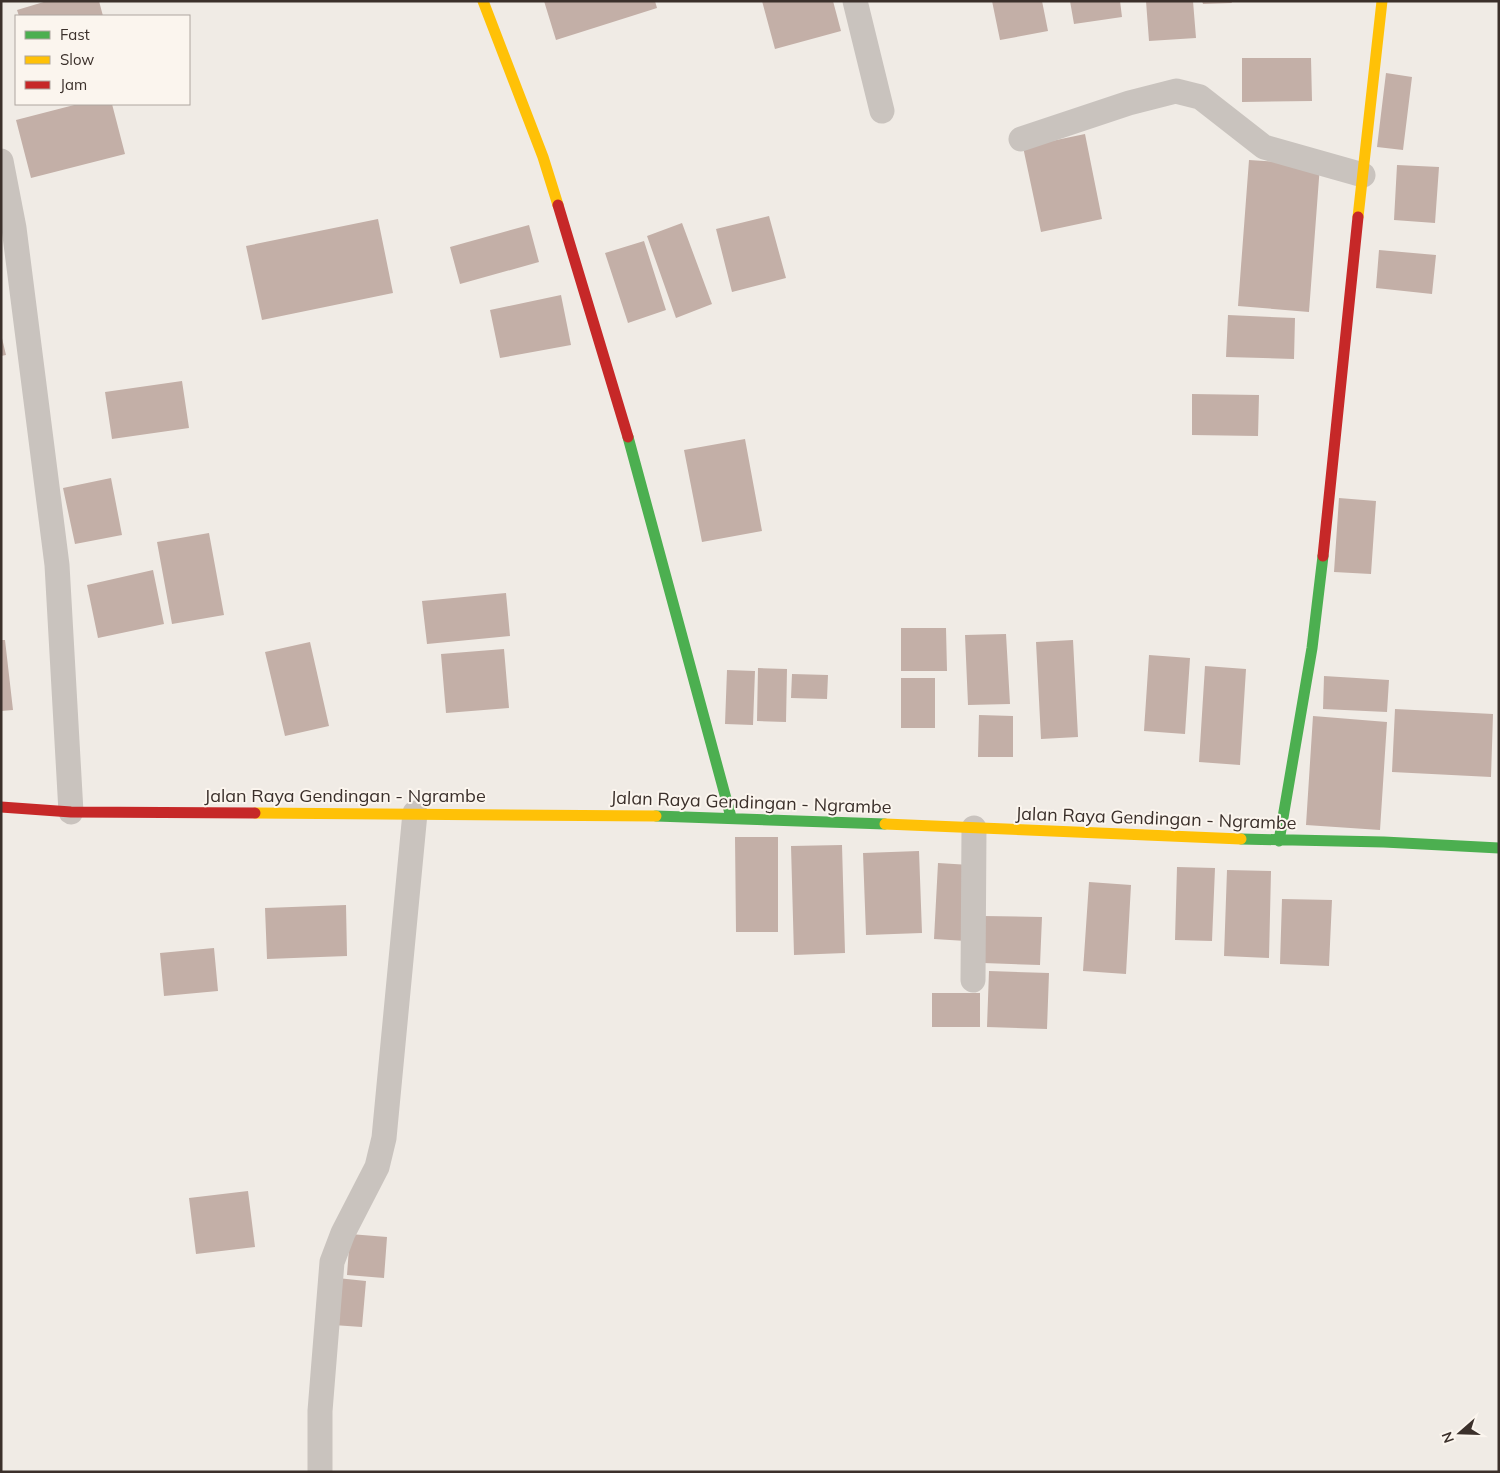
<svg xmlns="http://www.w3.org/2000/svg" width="1500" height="1473" font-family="Mulish,sans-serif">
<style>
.building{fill:#c3afa7}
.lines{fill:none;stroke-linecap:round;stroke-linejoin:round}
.street{stroke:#c9c3be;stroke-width:25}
.fast{stroke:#4caf50;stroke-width:11}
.slow{stroke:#ffc107;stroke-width:11}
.jam{stroke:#c62828;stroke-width:11}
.labels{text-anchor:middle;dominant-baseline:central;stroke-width:4;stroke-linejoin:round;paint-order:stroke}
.street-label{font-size:18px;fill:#3b302b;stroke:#fbf5ee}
</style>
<rect width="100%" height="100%" fill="#f0ebe5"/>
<path class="building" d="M47,1H99L103,16H19L17,10Z
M544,1H655L657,8L556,40Z
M762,1H833L841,31L775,49Z
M992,1H1042L1048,31L1000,40Z
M1070,1H1120L1122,17L1074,24Z
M1146,1H1193L1196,38L1149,41Z
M1202,1H1231L1232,3L1203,4Z
M1242,58H1311L1312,101L1242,102Z
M1386,73L1412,77L1403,150L1377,147Z
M78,104H112L125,154L31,178L16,120Z
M1085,134L1102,219L1041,232L1023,147Z
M1249,160L1320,165L1309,312L1238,306Z
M1397,165L1439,167L1435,223L1394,220Z
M769,216L786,278L732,292L716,229Z
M378,219L393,293L262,320L246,246Z
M682,223L712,304L676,318L647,236Z
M529,225L539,262L460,284L450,247Z
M644,241L666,310L628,323L605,253Z
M1379,250L1436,255L1432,294L1376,288Z
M561,295L571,345L500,358L490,310Z
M1228,315L1295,318L1294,359L1226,357Z
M1,334L6,355L1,356Z
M182,381L189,428L112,439L105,392Z
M1192,394L1259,395L1258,436L1192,435Z
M745,439L762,531L702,542L684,450Z
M111,478L122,535L75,544L63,488Z
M1339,498L1376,501L1371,574L1334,572Z
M209,533L224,615L172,624L157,542Z
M153,570L164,624L98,638L87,585Z
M506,593L510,636L427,644L422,601Z
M901,628H946L947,671H901Z
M1006,634L1010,704L968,705L965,635Z
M1,640H5L13,710L1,711Z
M1073,640L1078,737L1041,739L1036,642Z
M310,642L329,726L285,736L265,652Z
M504,649L509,708L446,713L441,654Z
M1149,655L1190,658L1185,734L1144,731Z
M1205,666L1246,669L1240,765L1199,762Z
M758,668L787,669L786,722L757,721Z
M727,670L755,671L753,725L725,724Z
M792,674L828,675L827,699L791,698Z
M1324,676L1389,680L1387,712L1323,709Z
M901,678H935V728H901Z
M1395,709L1493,714L1491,777L1392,772Z
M979,715L1013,716V757H978Z
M1313,716L1387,722L1380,830L1306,825Z
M735,837H778V932H736Z
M842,845L845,953L794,955L791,846Z
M919,851L922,933L866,935L863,853Z
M938,863L970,865L966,941L934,939Z
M1177,867L1215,868L1212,941L1175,940Z
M1227,870L1271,871L1269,958L1224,956Z
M1089,882L1131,885L1126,974L1083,971Z
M1282,899L1332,900L1329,966L1280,964Z
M346,905L347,956L267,959L265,908Z
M983,916L1042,917L1040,965L983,963Z
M214,948L218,991L164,996L160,953Z
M989,971L1049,973L1047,1029L987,1027Z
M932,993H980V1027H932Z
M248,1191L255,1247L196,1254L189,1198Z
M350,1234L387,1237L384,1278L347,1275Z
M337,1278L366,1281L362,1327L333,1325Z"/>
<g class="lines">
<path class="street" d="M855,1L882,111
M1021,139L1129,103L1176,91L1200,97L1264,147L1363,175
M1,161L14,228L57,565L71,812
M973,980L974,828
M320,1472V1411L332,1262L343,1233L377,1167L384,1138L415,813"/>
<path class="fast" d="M628,437L731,817
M656,816L885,824
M1241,839L1384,842L1499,848
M1279,841L1312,648L1323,556"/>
<path class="slow" d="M483,1L543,157L558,205
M1358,217L1382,1
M255,813L656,816
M885,824L1241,839"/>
<path class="jam" d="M558,205L628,437
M1323,556L1358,217
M1,807L71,812L255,813"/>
</g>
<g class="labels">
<g class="street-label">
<text x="345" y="795">Jalan Raya Gendingan - Ngrambe</text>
<text transform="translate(751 802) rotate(2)">Jalan Raya Gendingan - Ngrambe</text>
<text transform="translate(1156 818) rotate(2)">Jalan Raya Gendingan - Ngrambe</text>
</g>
</g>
<rect width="1500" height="1473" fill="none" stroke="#3b302b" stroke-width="5"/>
<rect x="15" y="15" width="175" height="90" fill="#fbf5ee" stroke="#aea6a0"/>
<rect x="25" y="31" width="25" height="8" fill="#4caf50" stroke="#aea6a0"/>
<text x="60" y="40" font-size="15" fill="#3b302b">Fast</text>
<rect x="25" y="56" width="25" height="8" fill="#ffc107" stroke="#aea6a0"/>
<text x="60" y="65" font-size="15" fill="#3b302b">Slow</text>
<rect x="25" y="81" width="25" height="8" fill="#c62828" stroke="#aea6a0"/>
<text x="60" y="90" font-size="15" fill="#3b302b">Jam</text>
<g transform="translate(1460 1433) rotate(250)" stroke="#fbf5ee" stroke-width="4" paint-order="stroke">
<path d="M0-4L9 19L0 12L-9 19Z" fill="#3b302b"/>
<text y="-8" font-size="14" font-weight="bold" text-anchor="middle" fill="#3b302b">N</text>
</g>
</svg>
